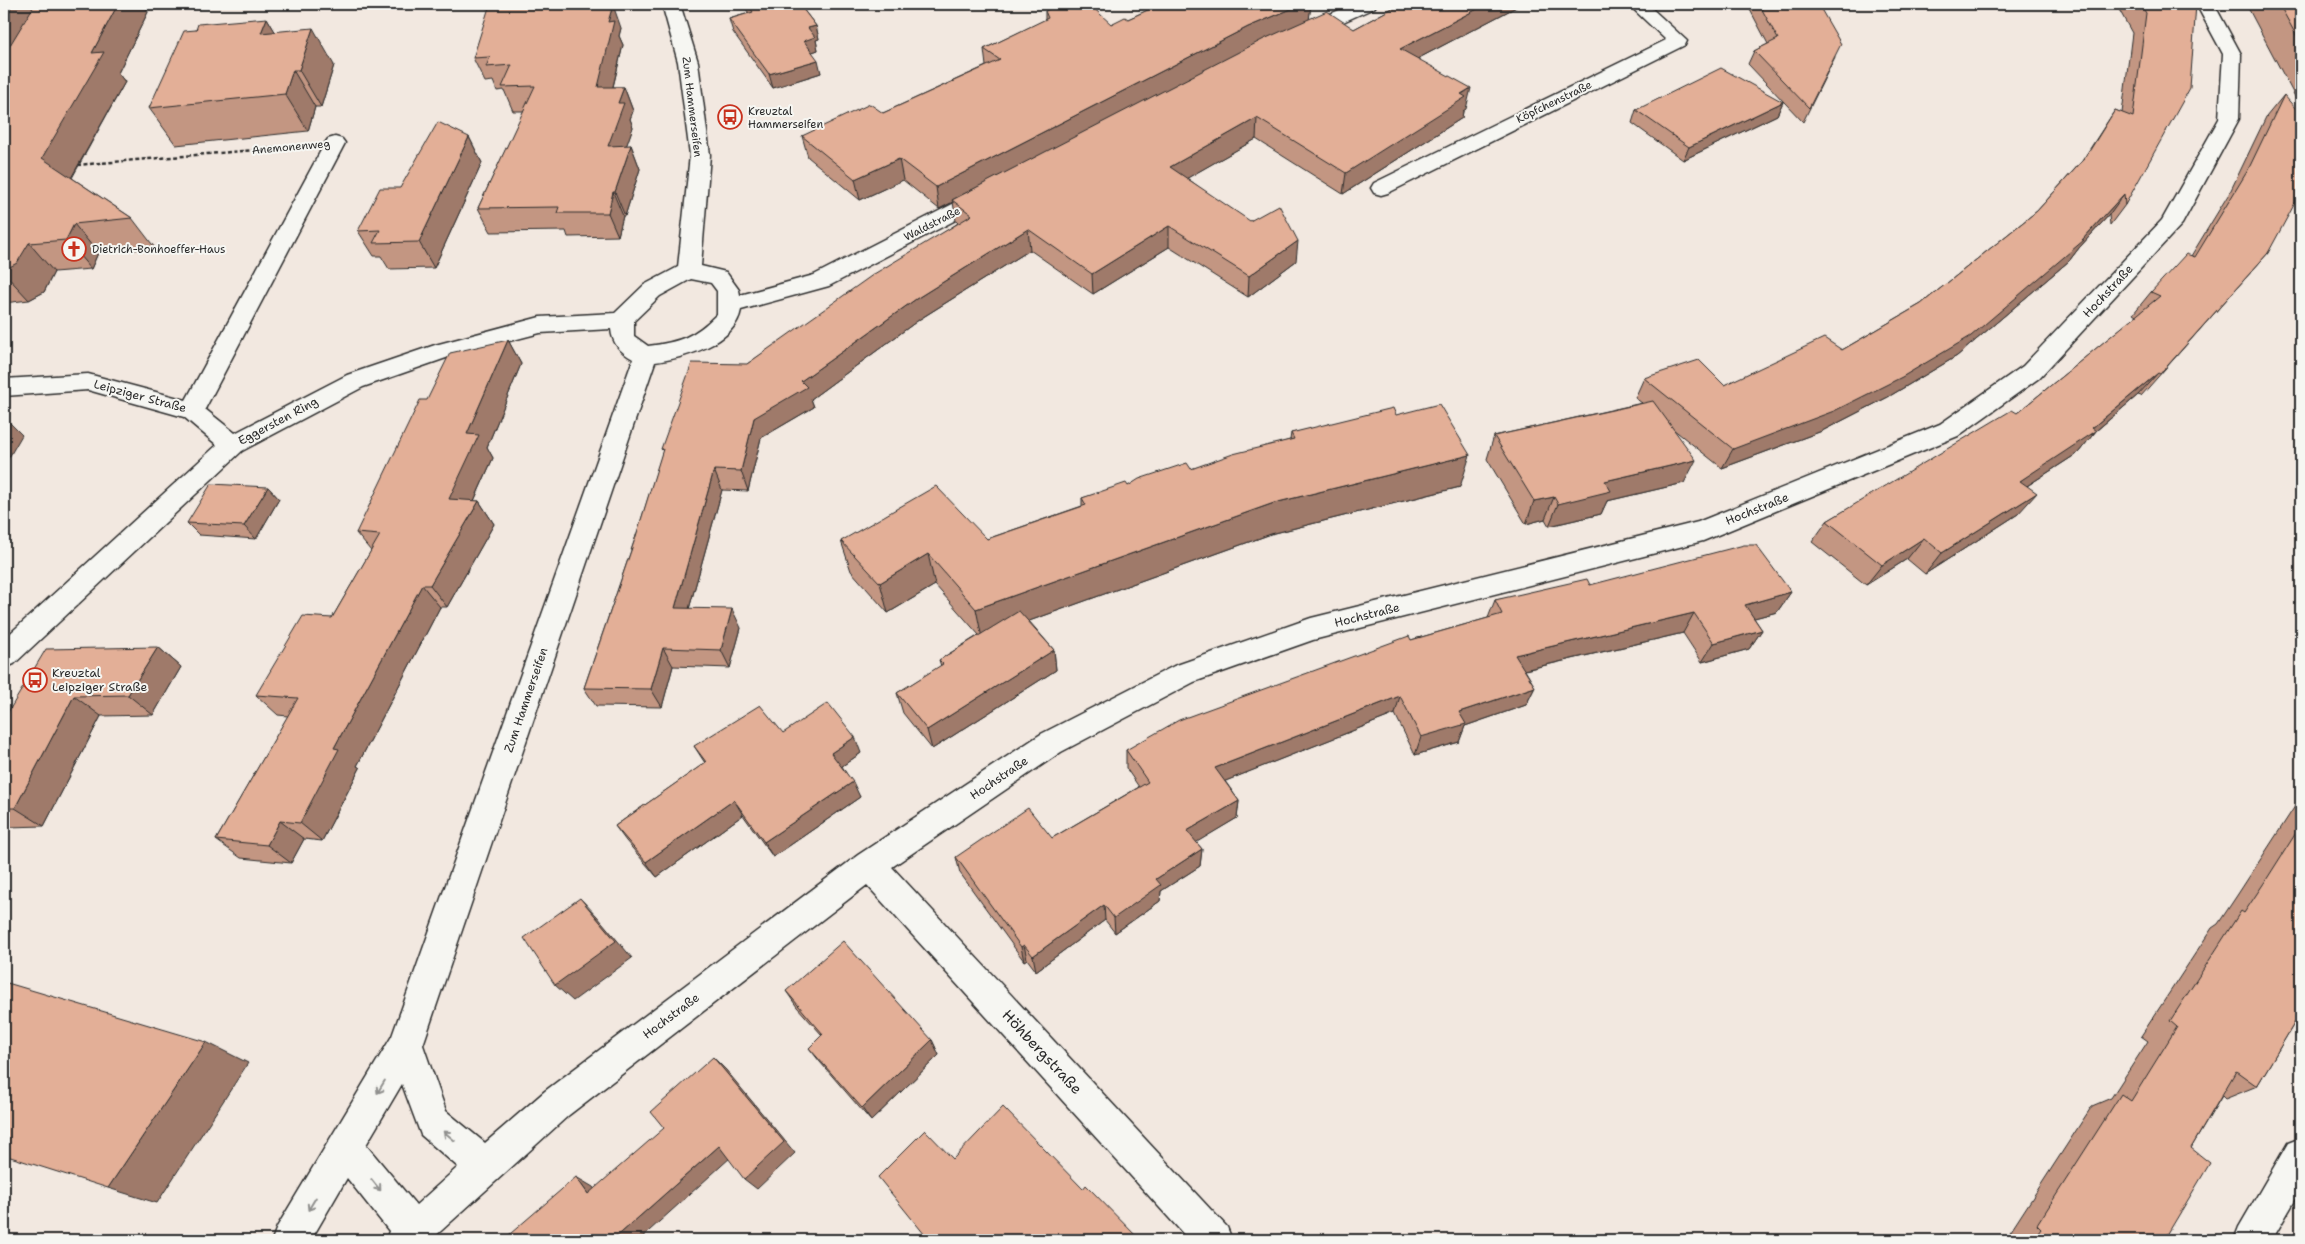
<svg xmlns="http://www.w3.org/2000/svg" width="2305" height="1244" font-family="'Shantell Sans',sans-serif">
<style>
.lines{fill:none;stroke-linecap:round;stroke-linejoin:round}
.minor-casing{stroke:#2b2b2b;stroke-width:3}
.path{stroke:#2b2b2b;stroke-width:2.5;stroke-dasharray:4 2.5;stroke-linecap:butt}
.minor{fill:#f6f6f2;fill-rule:evenodd}
.wall{fill:#c39682;stroke:#2b2b2b}
.shaded-wall{fill:#9f7a6a;stroke:#2b2b2b}
.building{fill:#e3af97;stroke:#2b2b2b}
.oneway{stroke:#90908e}
.labels{text-anchor:middle;dominant-baseline:central;stroke-width:4;stroke-linejoin:round;paint-order:stroke}
.far-street-label{font-size:11px;fill:#2b2b2b;stroke:#f6f6f2}
.far-poi-label{font-size:11px;fill:#2b2b2b;stroke:#f6f6f2;text-anchor:start}
.street-label{font-size:12px;fill:#2b2b2b;stroke:#f6f6f2}
.poi-label{font-size:12px;fill:#2b2b2b;stroke:#f6f6f2;text-anchor:start}
.near-street-label{font-size:15px;fill:#2b2b2b;stroke:#f6f6f2}
</style>
<rect width="100%" height="100%" fill="#f2e8e0"/>
<filter id="ink" filterUnits="userSpaceOnUse"><feTurbulence type="fractalNoise" baseFrequency=".02" numOctaves="2"/><feDisplacementMap in="SourceGraphic" scale="10" xChannelSelector="R" yChannelSelector="G"/><feConvolveMatrix kernelMatrix="1 2 1 2 8 2 1 2 1" color-interpolation-filters="sRGB"/></filter>
<g filter="url(#ink)">
<g class="lines">
<g class="minor-casing">
<path id="minor" d="M662,4H680L698,62L710,155L701,266L726,272L739,290L740,295L814,275L980,190L987,188L994,190L998,195L994,200L829,286L741,310C735,344 684,358 655,362L423,1045L446,1111L485,1143L545,1091L858,855L1041,734L1174,666L1311,618L1698,522L1940,424L2023,366L2162,220L2219,119L2223,54L2196,4H2214L2241,54L2239,119L2182,224L2039,378L1958,436L1703,541L1313,640L1194,682L1061,752L892,867L1227,1227L1232,1240H1189L867,885L569,1115L431,1240H386L389,1231L347,1178L311,1240H272L277,1227L392,1036L633,359C620,352 612,343 611,329L540,333L449,357L363,387L242,451L14,664L4,668V639L217,445L184,417L88,390L4,396V379L88,374L186,400L325,143L328,139L335,137L342,139L345,143L205,409L235,433L347,375L435,345L540,317L615,313L644,285L678,267L690,155L678,62ZM691,279L711,283L717,291V314C694,337 680,342 648,346L634,336V321L660,296ZM402,1084L421,1135L458,1167L416,1205L366,1145Z
M1353,4H1377L1374,8L1310,37H1296L1294,33L1296,29Z
M1628,4H1647L1687,41L1685,45L1388,193L1381,195L1374,193L1371,188L1374,183L1666,40Z
M2301,1138V1190L2272,1240H2234L2239,1227L2288,1143Z"/>
</g>
<path class="path" d="M77,165L290,147"/>
<use href="#minor" class="minor"/>
</g>
<path class="wall" d="M4,4H145L144,5L148,12L118,73L125,82L72,178L132,218L155,248L98,253L91,269L54,272L44,292L29,300L4,303Z
M559,4L558,8L621,28L619,36L623,45L613,87H624L633,111L630,119L633,127L626,146L631,145L640,169L625,216H623L618,236L568,237L566,231L491,232L478,208L524,111H513L504,90L497,91L493,81L485,82L473,58Z
M742,4H799L816,26L819,39L816,40L818,50L812,52L821,73L773,88L733,32L729,19L749,13Z
M1161,4H1311L1309,19L1354,29L1400,4H1522L1417,59L1466,109L1463,111L1462,118L1343,194L1256,139L1187,178L1296,261L1248,297L1169,247L1093,294L1030,250L920,319L811,399L814,407L761,438L748,491L722,490L689,609L741,628L730,668L673,666L662,707L596,706L584,688L636,536L663,451L661,449L747,364L958,223L956,221L953,202L939,209L903,180L860,200L808,157L802,136L883,113L986,66L984,49L1045,20V11L1111,24L1128,19Z
M1747,4H1818L1835,57L1803,122L1748,64L1754,51L1768,44Z
M2116,4H2196L2125,205L2110,225L2109,215L2079,248L2069,261L1957,356L1888,397L1822,431L1722,468L1673,429L1684,483L1607,501L1601,514L1549,526L1545,519L1526,524L1487,459L1494,436L1642,403L1635,398L1644,378L1724,385L1842,350L1921,304L2037,211L2082,161L2115,110L2122,113L2132,33Z
M2246,4H2301V108Z
M267,18L275,32L334,65L321,107H315L308,131L176,145L149,108Z
M2284,95L2268,253L2141,396L2138,395L2096,431L2078,453L2027,486L2018,514L1925,574L1907,559L1866,585L1812,542L1827,521L2017,413L2136,316L2133,314L2151,292L2191,256L2230,192L2266,117Z
M1783,102L1777,115L1683,160L1632,123L1636,110Z
M469,137L482,163L434,268L389,269L381,256H374L358,231L400,188Z
M508,340L521,364L487,447L493,458L474,501H479L494,524L447,607H440L357,766L360,768L322,841L304,839L291,863L241,858L216,840L288,716L278,715L256,695L332,618L371,551L356,533Z
M1396,415L1460,487L1271,534L1029,621L1054,650L1056,670L932,749L903,713L897,693L941,666L939,660L979,635L935,585L888,613L851,571L841,541L987,539L1082,506V498L1191,469L1290,440L1291,433Z
M268,487L279,499L256,539L199,535L187,523Z
M1590,585L1791,592L1777,612L1754,618L1762,630L1749,649L1702,662L1683,633L1525,670L1535,687L1526,705L1465,726L1459,742L1415,755L1395,714L1225,781L1239,801L1237,818L1196,842L1202,849L1200,866L1161,891L1160,901L1115,933L1105,920L1036,971L1027,959L1024,961L960,873L956,857L1052,838L1139,787L1126,768V750L1411,640L1488,618L1495,600Z
M158,647L181,667L153,715L101,716L44,826L8,827L4,835V719Z
M783,733L861,753L842,766L860,797L773,857L743,815L657,877L626,841L615,826L705,763L694,746Z
M2301,797V1012L2257,1086L2225,1099L2222,1096L2191,1148L2164,1240H2011L2013,1238L2009,1234L2092,1106L2111,1098L2148,1041L2141,1036L2212,928L2218,924L2238,894Z
M786,991L932,1040L939,1055L871,1121L820,1062L809,1048L822,1035L797,1007Z"/>
<path class="shaded-wall" d="M13,4H52L4,87V19Z
M118,4H145L144,5L148,12L118,73L125,82L66,187L42,158L92,53Z
M543,4H559L552,32L542,8Z
M1303,4H1311L1309,21L952,200L953,202L939,209L936,187L1248,27Z
M1487,4H1522L1396,70L1400,49Z
M613,5L621,28L619,36L623,45L607,111L598,87L608,22Z
M267,18L289,55L261,33Z
M816,26L819,39L816,40L818,50L807,54L804,41L808,28Z
M313,28L334,65L321,107L299,70Z
M818,60L821,73L773,88L769,74Z
M293,70L315,107L308,131L285,94Z
M624,87L633,111L630,119L633,127L618,170L608,146L618,103Z
M1471,88L1466,109L1463,111L1462,118L1343,194L1346,173Z
M1783,102L1777,115L1683,160L1689,147Z
M1257,118L1256,139L1170,188V167Z
M469,137L482,163L434,268L419,242Z
M631,145L640,169L625,216L615,192Z
M899,159L903,180L860,200L855,179Z
M613,192L623,216L618,236L608,213Z
M2124,194L2109,215L2079,248L2069,261L1957,356L1888,397L1822,431L1722,468L1733,449L2082,240Z
M74,224L98,253L91,269L66,240Z
M1169,226V247L1093,294L1092,274Z
M1028,229L1030,250L920,319L811,399L814,407L761,438L748,491L741,471L754,418L801,381L916,299Z
M1298,241L1296,261L1248,297L1249,276Z
M29,243L54,272L44,292L29,300L4,273V270Z
M508,340L521,364L487,447L493,458L465,521L449,499L467,434Z
M2158,373L2138,395L2091,435L2096,431L2078,453L2002,502L2020,481L2092,428Z
M4,417L22,435L4,466Z
M1470,455L1460,487L1271,534L982,638L976,609L1274,503Z
M1696,460L1684,483L1607,501L1601,514L1549,526L1558,504L1605,481Z
M714,470L722,490L684,627L675,608Z
M268,487L279,499L256,539L244,526Z
M2037,493L2018,514L1925,574L1942,553Z
M1554,497L1545,519L1526,524L1534,501Z
M479,501L494,524L447,607L430,585Z
M1924,538L1907,559L1866,585L1882,565Z
M928,554L935,585L888,613L880,583Z
M422,585L440,607L357,766L360,768L322,841L300,823L334,748Z
M1791,592L1777,612L1732,624L1745,605Z
M732,609L741,628L730,668L721,650Z
M1694,613L1683,633L1507,674L1515,655Z
M1762,630L1749,649L1702,662L1714,643Z
M158,647L181,667L153,715L128,695Z
M663,648L673,666L662,707L651,689Z
M1054,650L1056,670L932,749L927,730Z
M1535,687L1526,705L1465,726L1459,742L1415,755L1421,737L1459,712Z
M74,696L101,716L44,826L15,808Z
M1400,696L1395,714L1213,786L1215,768Z
M855,737L861,753L838,769L831,753Z
M853,782L860,797L773,857L764,842Z
M734,800L743,815L657,877L646,862Z
M1239,801L1237,818L1187,848V831Z
M280,821L304,839L291,863L267,845Z
M4,824L8,827L4,835Z
M1202,849L1200,866L1161,891L1160,901L1115,933L1114,918L1156,879Z
M580,898L597,916L632,958L573,1001L555,985Z
M1104,905L1105,920L1036,971L1033,956Z
M1024,945L1027,959L1024,961L1021,947Z
M932,1040L939,1055L871,1121L862,1108Z
M206,1042L248,1063L157,1203L108,1188Z
M713,1057L726,1070L795,1153L757,1189L744,1179Z
M719,1146L731,1157L639,1240H613Z
M576,1177L593,1187L605,1204L588,1194Z"/>
<path class="building" d="M4,4H13L4,19Z
M35,4H118L92,53L104,52L42,158L132,218L74,224L66,240L29,243L17,263L4,270V55Z
M490,4H543L542,8L613,5L608,22L614,21L598,87H624L618,103H624L608,146L631,145L615,192H613L608,213H557L559,207L478,208L535,86L502,87L512,65L486,67L490,57L473,58Z
M748,4H799L816,26L808,28L815,37L804,41L818,60L769,74L729,19L753,12Z
M1059,4H1089L1111,24L1125,17L1128,19L1161,4H1303L1248,27L936,187L899,159L855,179L802,136L870,104L883,113L1000,60L984,49L1048,18L1045,11Z
M1400,4H1487L1400,49L1471,88L1461,94L1466,97L1346,173L1257,118L1170,167L1250,221L1279,205L1298,241L1249,276L1169,226L1092,274L1028,229L916,299L801,381L807,387L754,418L741,471L714,470L675,608L732,609L721,650L663,648L651,689L584,688L636,536L663,449H661L692,363L747,364L874,274L972,215L952,200L1264,39L1327,11L1354,29Z
M1759,4H1818L1841,44L1809,108L1754,51L1778,39Z
M2140,4H2196L2190,88L2125,205L2124,194L2082,240H2084L1971,336L1902,377L1834,411L1733,449L1644,378L1699,360L1724,385L1824,338L1842,350L1921,304L2037,211L2085,158L2115,110L2133,117L2146,13Z
M2279,4H2301V44Z
M267,18L261,33L313,28L299,70H293L285,94L149,108L184,31L196,30L198,24Z
M1721,68L1783,102L1689,147L1636,110Z
M2284,95L2301,115V192L2268,253L2160,374L2158,373L2092,428L2096,431L2020,481L2037,493L1942,553L1924,538L1882,565L1827,521L2012,410L2017,413L2160,296L2151,292L2186,254L2195,257L2248,170Z
M438,122L469,137L419,242L373,243L380,230L358,231L380,188H400Z
M508,340L467,434L479,435L449,499L479,501L430,585H422L334,748L339,749L300,823L280,821L267,845L216,840L298,698L256,695L303,616L332,618L380,535L356,533L420,400H427L450,353Z
M1653,401L1696,460L1605,481L1611,491L1558,504L1554,497L1534,501L1494,436Z
M1439,404L1470,455L1274,503L976,609L928,554L880,583L841,541L936,486L987,539L1086,505L1082,498L1126,483L1128,486L1139,479L1187,463L1191,469L1233,454L1294,439L1291,433L1393,408L1396,415Z
M211,484L268,487L244,526L187,523Z
M1744,545H1756L1791,592L1745,605L1762,630L1714,643L1694,613L1515,655L1535,687L1459,712L1466,724L1421,737L1400,696L1215,768L1239,801L1187,831L1202,849L1156,879L1161,885L1114,918L1104,905L1033,956L1024,945L1021,947L956,857L1028,808L1052,838L1148,782L1126,750L1179,720L1409,636L1411,640L1502,614L1495,600L1587,579L1590,585Z
M1019,611L1054,650L927,730L897,693L943,664L939,660Z
M158,647L128,695L74,696L15,808H4V719L46,649Z
M828,703L855,737L831,753L853,782L764,842L734,800L646,862L615,826L706,762L694,746L760,705L783,733Z
M2301,825V1012L2257,1086L2236,1071L2191,1148L2210,1163L2164,1240H2033L2041,1229L2037,1225L2121,1094L2131,1101L2177,1027L2170,1021L2241,911L2244,913L2268,877Z
M580,898L616,941L555,985L524,938Z
M843,941L932,1040L862,1108L809,1048L823,1034L786,991Z
M4,982L206,1042L108,1188L4,1155Z
M713,1057L784,1142L744,1179L719,1146L613,1240H503L576,1177L588,1194L664,1128L651,1112Z
M1003,1107L1083,1189L1086,1185L1140,1240H929L878,1177L925,1130L953,1159Z"/>
<defs><path id="oneway-shaft" d="M-6 0H5M1.5-3L5.5 0L1.5 3" fill="none" stroke-width="1.6" stroke-linecap="round" stroke-linejoin="round" transform="scale(1.25)"/></defs>
<g class="oneway">
<use href="#oneway-shaft" transform="translate(381 1087) rotate(121)"/>
<use href="#oneway-shaft" transform="translate(449 1136) rotate(-140)"/>
<use href="#oneway-shaft" transform="translate(376 1185) rotate(51)"/>
<use href="#oneway-shaft" transform="translate(312 1204) rotate(121)"/>
</g>
</g>
<defs>
<g id="bus-ring" transform="scale(1.25)"><circle r="9.5" fill="#f6f6f2" stroke="#c8321e" stroke-width="1.5"/><path d="M-5-6H5V4H4V6H2V4H-2V6H-4V4H-5ZM-3.5-4V0h7V-4ZM-3.5 1.2v1.5H-2V1.2ZM2 1.2v1.5H3.5V1.2Z" fill="#c8321e"/></g>
<g id="church-ring" transform="scale(1.25)"><circle r="9.5" fill="#f6f6f2" stroke="#c8321e" stroke-width="1.5"/><path d="M-1.2-6h2.4v3.5h3.3v2.4h-3.3V6h-2.4V-.1h-3.3v-2.4h3.3Z" fill="#c8321e"/></g>
</defs>
<g fill-rule="evenodd">
<use href="#bus-ring" x="730" y="117"/>
<use href="#church-ring" x="74" y="249"/>
<use href="#bus-ring" x="35" y="680"/>
</g>
<g class="labels">
<g class="far-street-label">
<text transform="translate(1554 102) rotate(-26)">Köpfchenstraße</text>
<text transform="translate(692 107) rotate(83)">Zum Hammerseifen</text>
<text transform="translate(291 147) rotate(-5)">Anemonenweg</text>
<text transform="translate(932 224) rotate(-27)">Waldstraße</text>
</g>
<g class="far-poi-label">
<text x="748" y="111">Kreuztal<tspan x="748" dy="13">Hammerseifen</tspan></text>
<text x="92" y="249">Dietrich-Bonhoeffer-Haus</text>
</g>
<g class="street-label">
<text transform="translate(2108 291) rotate(-47)">Hochstraße</text>
<text transform="translate(140 396) rotate(15)">Leipziger Straße</text>
<text transform="translate(278 421) rotate(-28)">Eggersten Ring</text>
<text transform="translate(1757 509) rotate(-22)">Hochstraße</text>
<text transform="translate(1367 615) rotate(-14)">Hochstraße</text>
<text transform="translate(526 700) rotate(-71)">Zum Hammerseifen</text>
<text transform="translate(999 778) rotate(-34)">Hochstraße</text>
<text transform="translate(671 1016) rotate(-37)">Hochstraße</text>
</g>
<g class="poi-label">
<text x="52" y="673">Kreuztal<tspan x="52" dy="14">Leipziger Straße</tspan></text>
</g>
<g class="near-street-label">
<text transform="translate(1042 1052) rotate(47)">Höhbergstraße</text>
</g>
</g>
<rect width="2305" height="1244" fill="none" stroke="#f6f6f2" stroke-width="20"/>
<rect x="10" y="10" width="2285" height="1224" fill="none" stroke="#2b2b2b" stroke-width="2" filter="url(#ink)"/>
</svg>
